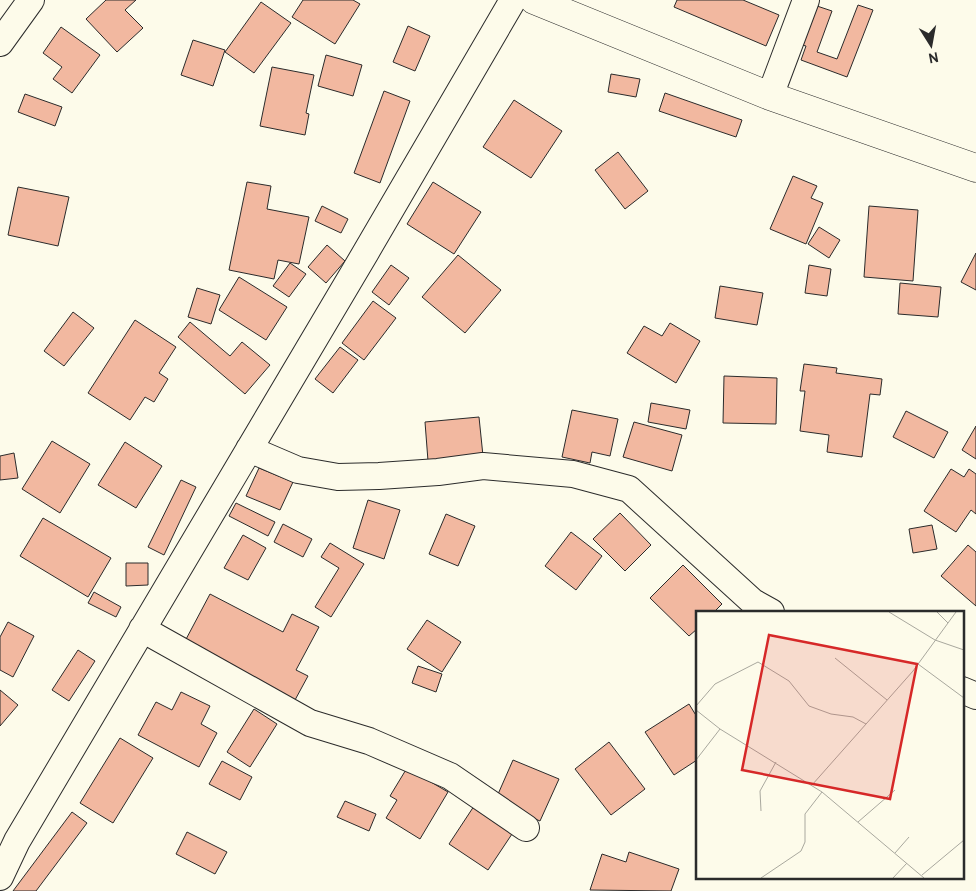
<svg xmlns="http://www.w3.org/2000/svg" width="976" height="891" font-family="Overpass,sans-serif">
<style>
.building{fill:#f2b8a0;stroke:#2b2b2b}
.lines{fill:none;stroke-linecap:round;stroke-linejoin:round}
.minor-casing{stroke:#2b2b2b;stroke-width:28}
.major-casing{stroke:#2b2b2b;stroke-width:29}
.minor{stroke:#fdfbea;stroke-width:26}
.major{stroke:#fdfbea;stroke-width:28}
.inset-road{fill:none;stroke:#a9a89e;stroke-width:1}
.view{fill:#d62828;fill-opacity:0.15;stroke:#d62828;stroke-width:2.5}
.inset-edge{fill:none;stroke:#2b2b2b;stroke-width:2.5}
</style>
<rect width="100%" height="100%" fill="#fdfbea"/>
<path class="building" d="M106,0H136L125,10L143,28L117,52L86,19Z
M303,0H353L360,4L335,44L292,17Z
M677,0H743L779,15L766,46L674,7Z
M261,2L291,23L254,73L225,52Z
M858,5L873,10L847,77L801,60L806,46L802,45L817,6L832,11L817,52L837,59Z
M408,26L430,36L415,71L393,62Z
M61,27L100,55L72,93L53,79L62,67L43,53Z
M193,40L225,50L213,86L181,75Z
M326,55L362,65L353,96L318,86Z
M272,67L314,75L306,113L309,114L305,135L260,126Z
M611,74L640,79L636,97L608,92Z
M384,91L410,101L380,183L354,173Z
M665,93L742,120L736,137L659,111Z
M25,94L62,107L55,126L18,112Z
M514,100L562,131L531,178L483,147Z
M618,152L648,191L625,209L595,170Z
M793,176L817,186L811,198L823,203L806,244L770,229Z
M247,182L271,186L267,209L309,217L299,264L278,260L274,279L229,270Z
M433,182L481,212L454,254L407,224Z
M18,187L69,197L58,246L8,235Z
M322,206L348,219L341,233L315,221Z
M869,206L918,210L913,281L864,277Z
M819,227L840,240L829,258L808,244Z
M327,245L345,261L326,283L308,267Z
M976,253V290L961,282Z
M458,255L501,290L465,333L422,297Z
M290,263L306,274L289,297L273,286Z
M391,265L409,278L389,305L372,292Z
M809,265L831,269L827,296L805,293Z
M239,277L287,307L266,340L219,310Z
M900,283L941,287L938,317L898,314Z
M720,286L763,293L757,325L715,318Z
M197,288L220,295L211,324L188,317Z
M373,301L396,318L364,360L342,343Z
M73,312L94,328L64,366L44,351Z
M135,320L176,347L159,373L168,379L154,402L145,397L130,420L88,393Z
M190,322L230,356L242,342L270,365L245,394L178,337Z
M670,323L700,341L676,383L627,353L644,326L662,336Z
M340,347L358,360L333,393L315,379Z
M804,364L837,368L836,373L882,379L880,395L870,394L862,457L827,452L829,435L800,431L805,391H800Z
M724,376L777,378L776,424L723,423Z
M651,403L690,410L686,429L648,422Z
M572,410L618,419L610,456L592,452L590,463L562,457Z
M906,411L948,432L934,458L893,437Z
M479,417L483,456L428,461L425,422Z
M634,422L682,435L672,471L623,457Z
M976,426V459L962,450Z
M52,441L90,464L60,513L22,489Z
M125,442L162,466L136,508L98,485Z
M14,453L18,478L0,480V456Z
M259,468L293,482L280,510L246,496Z
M951,469L964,477L969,469L976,474V514L971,510L956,532L924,511Z
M181,480L196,487L164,555L148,547Z
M368,500L400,510L384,559L353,548Z
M236,503L275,522L268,536L229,516Z
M620,513L651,545L625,571L593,539Z
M446,514L475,526L458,566L429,554Z
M43,518L111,558L88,597L20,556Z
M283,524L312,539L303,557L274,542Z
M932,525L937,549L913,553L909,529Z
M571,532L602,556L576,590L545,566Z
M243,535L266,548L248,580L224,568Z
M330,543L364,564L331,617L315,607L339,568L321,557Z
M968,545L976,552V606L941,576Z
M126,563H148V585L126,586Z
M683,565L722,604L714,612H697V629L689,636L650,598Z
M94,592L121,607L116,617L88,603Z
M210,594L283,632L292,614L319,627L296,670L308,676L295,700L184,643Z
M427,620L461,642L442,672L407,649Z
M8,622L34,636L13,677L0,670V637Z
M78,650L95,661L69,701L52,690Z
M418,666L442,674L436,692L412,683Z
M0,690L18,705L0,726Z
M181,692L210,706L201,724L217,733L199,767L138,735L156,702L172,710Z
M689,704L697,717V760L674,775L645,732Z
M254,709L277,724L250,767L227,752Z
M120,738L153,758L113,823L80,803Z
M609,742L645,789L611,815L575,769Z
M513,760L559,779L540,821L495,801Z
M222,761L252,777L240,800L209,784Z
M407,768L448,792L420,839L386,818L397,800L390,796Z
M478,800L518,825L488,870L449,844Z
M345,801L376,814L369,831L337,817Z
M72,812L87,823L36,891H13Z
M187,832L227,852L215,874L176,854Z
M629,852L679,869L671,891L590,890L602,854L626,862Z"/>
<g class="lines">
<g class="minor-casing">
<path id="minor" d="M0,43L31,0
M770,96L806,0
M249,449L298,470L338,477L379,476L438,472L483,466L573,474L629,489L753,602L771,612
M142,629L310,723L369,741L450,776L526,828
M962,690L976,696
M0,877L17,841L366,252L513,0"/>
</g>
<g class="major-casing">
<path id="major" d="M534,0L770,96L976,168"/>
</g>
<use href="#minor" class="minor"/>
<use href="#major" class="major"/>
</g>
<g transform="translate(696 611)">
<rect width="268" height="268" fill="#fdfbea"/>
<path class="inset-road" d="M193,1L239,29L268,39M241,1L252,12M139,47L191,89M222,53L268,87M0,95L19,73L62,51L93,70L113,95L135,103L157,106L170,113M0,99L24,118L126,181L228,267M0,149L24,118M116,174L217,60L260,1M65,200L64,180L80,151M162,211L199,179M199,242L213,226M226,264L268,229M65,267L105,240L109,231V203L126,181M197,267L211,252"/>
<path class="view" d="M73,24L221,53L194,188L46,159Z"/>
<rect width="268" height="268" class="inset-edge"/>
</g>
<g transform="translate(931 45) rotate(169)" stroke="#fdfbea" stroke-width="4" paint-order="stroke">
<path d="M0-4L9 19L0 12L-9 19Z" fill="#2b2b2b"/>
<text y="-8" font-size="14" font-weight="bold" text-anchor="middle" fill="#2b2b2b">N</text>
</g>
</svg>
